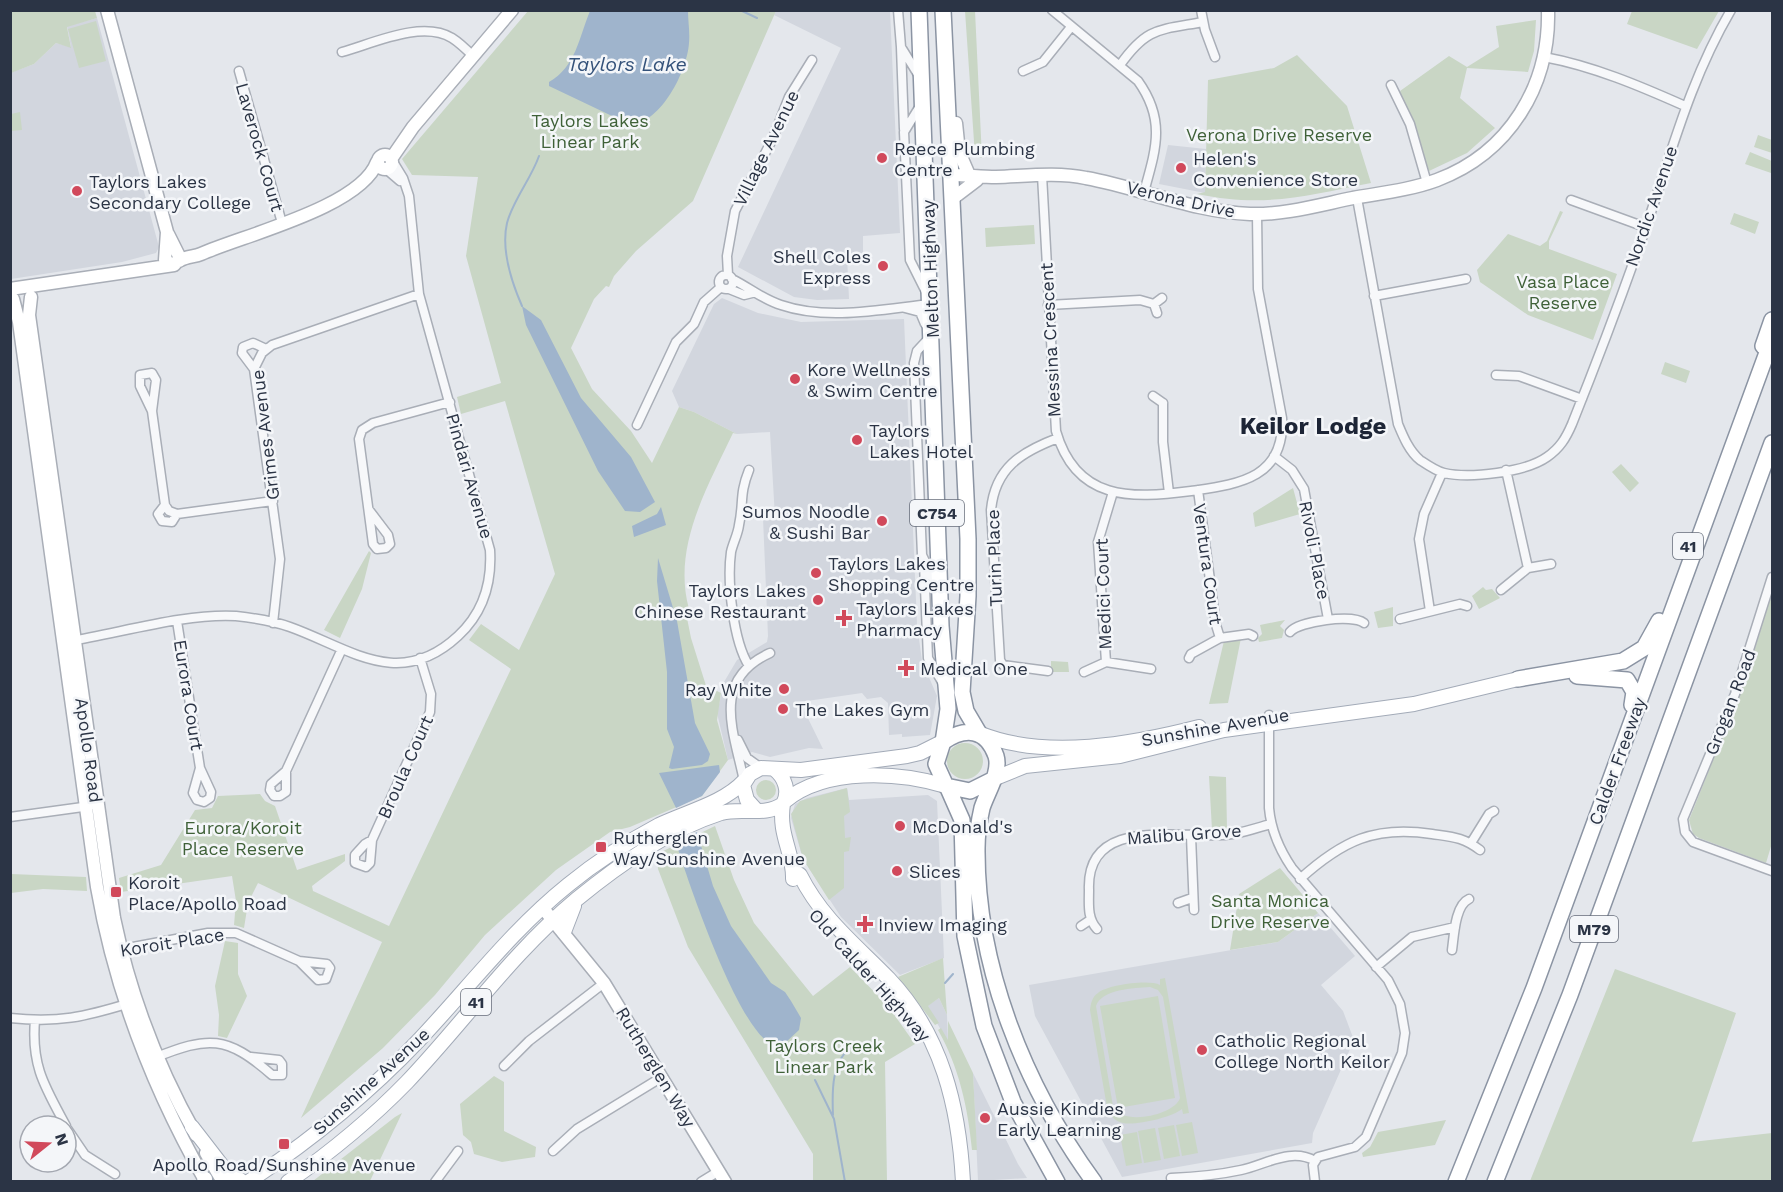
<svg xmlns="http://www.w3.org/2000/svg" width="1783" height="1192" font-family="'Work Sans',sans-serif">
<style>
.built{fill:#d2d6de}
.green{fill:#c9d6c5;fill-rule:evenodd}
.water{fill:#9fb4cc}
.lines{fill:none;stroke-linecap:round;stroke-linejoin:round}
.stream{stroke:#9fb4cc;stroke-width:2}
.street-casing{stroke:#a9aeb7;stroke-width:11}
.secondary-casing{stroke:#a9aeb7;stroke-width:15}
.primary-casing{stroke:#a3abb8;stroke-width:16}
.highway-casing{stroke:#8b94a3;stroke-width:18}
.street{stroke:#f7f8fa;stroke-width:8}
.secondary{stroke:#fff;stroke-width:12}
.primary{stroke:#fff;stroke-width:14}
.highway{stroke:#fff;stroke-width:15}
.poi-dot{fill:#d1495b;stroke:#f4f6f9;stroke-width:2}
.labels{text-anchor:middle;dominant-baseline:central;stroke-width:5;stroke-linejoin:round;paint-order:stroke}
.shield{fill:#f4f6f9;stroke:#676e7b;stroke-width:1.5}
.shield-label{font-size:16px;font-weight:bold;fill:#2b3445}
.park-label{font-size:18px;fill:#3f6138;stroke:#f4f6f9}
.street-label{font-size:18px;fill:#2b3445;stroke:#f4f6f9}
.poi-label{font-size:18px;fill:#2b3445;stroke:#f4f6f9;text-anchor:start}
.water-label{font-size:20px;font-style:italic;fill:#34527a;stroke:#f4f6f9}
.district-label{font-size:24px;font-weight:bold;fill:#1d2536;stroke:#f4f6f9}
</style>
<rect width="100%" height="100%" fill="#e4e7ec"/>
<path class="built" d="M776,11H890L900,233L863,236V255L847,256L849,299L817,300L794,297L738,267L841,48L774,15Z
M97,18L159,247L156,253L122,262L11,279L10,73L34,64L56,43L71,47L67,26Z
M1168,145L1206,149L1205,193L1159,184Z
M722,298L758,313L801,322L904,319L917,624L922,661L937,696L930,735L902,737V734L889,735L888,703L881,697L867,699L862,693L800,702L823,749L809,748L770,757L752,752L728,760L717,713L724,682L737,660L767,642L768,636L763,518L775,517L770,432L737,434L694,412L679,407L672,391L714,304Z
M847,788L849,800L928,795L937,801L944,958L900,975L841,917L803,859L791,818L795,804L807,798Z
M1318,913L1355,956L1321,985L1343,1011L1354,1040L1313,1133L1312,1143L1122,1177L1035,1016L1029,985L1278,942Z
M939,998L947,1015L948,1042L927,1006Z
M973,1073L1018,1164L1027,1178L978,1181Z"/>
<path class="green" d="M10,11H95L97,18L67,27L71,48L56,43L34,64L11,73Z
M528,11H776L693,201L636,251L614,276L609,287L606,286L594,299L571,348L592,389L631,431L652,463L679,407L694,412L737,434L733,433C707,488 672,547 689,609L686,613L691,638L708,692L715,690L721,693L717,720L728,760L702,796L630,827L610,832L556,870L485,935L435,995L383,1048L301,1118L382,942L258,883L248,903L244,928L234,925L236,901L232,876L121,892L119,878L161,865L195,810L212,808L218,796L260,794L265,801L275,806L297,870L345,854V861L312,886L313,891L389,926L511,669L469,640L481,624L519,650L555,574L505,401L461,414L457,397L501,383L466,256L478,177L412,175L402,159Z
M965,11H975L982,158L975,156Z
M1632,11V10L1719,11L1697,49L1627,24Z
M1536,20L1534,51L1528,72L1467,68L1460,98L1495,128L1467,153L1429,171L1400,91L1449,56L1467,67L1499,47L1496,26Z
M96,21L106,61L79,68L68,29Z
M1297,55L1347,106L1371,183C1306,196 1264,208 1197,194L1205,192L1208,80L1274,68Z
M20,112L22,130L11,131V114Z
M1758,135L1772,140V153L1754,147Z
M1750,152L1772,161L1771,173L1745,164Z
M1560,211L1563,212L1549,241V249L1617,274L1593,340L1528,315L1480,282L1477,270L1508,234L1540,246L1547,241Z
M1734,213L1759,222L1755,234L1730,224Z
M1034,225L1035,244L986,247L985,228Z
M1665,362L1690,371L1686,383L1661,374Z
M1621,464L1639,483L1630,492L1612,472Z
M1293,488L1300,514L1255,527L1253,513Z
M369,551L371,553L362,589L340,638L324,630Z
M1483,587L1486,590L1492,589L1500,598L1479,609L1472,596Z
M1772,593V843L1766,863L1699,838L1693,834L1689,820L1744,683Z
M1393,607V626L1378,628L1374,612Z
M1285,620L1280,626L1284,630L1282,638L1259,642L1258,638L1262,634L1260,625Z
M1241,638L1228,703L1209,704L1224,641Z
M1051,661L1068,662L1069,672H1051Z
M947 761a18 18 0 1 1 36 0a18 18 0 1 1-36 0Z
M1209,776L1226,777L1227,829L1212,830Z
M756 790a10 10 0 1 1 20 0a10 10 0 1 1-20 0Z
M847,788L850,812L844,816L845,838L851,837L849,851L844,852V888L829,900L803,859L791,814L800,801Z
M715,826L734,880L754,923L813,996L850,967L888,1006L915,1044L885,1062L887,1181H813V1154L688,947L658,869L657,854Z
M1280,868L1318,913L1278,942L1230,950L1239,894Z
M11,874L86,877L87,891L43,889L11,893Z
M225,941L238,943V974L247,996L227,1038L218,1036L219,1015L215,986Z
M943,958L947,1015L939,998L928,1006L939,1023L935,1025L898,977Z
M1615,969L1736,1013L1692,1142L1772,1133V1181H1530Z
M1165,978L1189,1113L1183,1114L1182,1109C1173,1117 1135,1126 1123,1123C1114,1121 1109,1114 1107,1107L1090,1010C1091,1003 1092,997 1098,993C1107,985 1149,979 1160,985V979ZM1150,987L1158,990L1163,997L1180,1098C1175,1115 1121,1127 1113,1106L1096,1006C1102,989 1134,988 1150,987Z
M1158,996L1175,1098L1118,1108L1100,1006Z
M948,1021L973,1073L977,1150H972C968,1108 959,1067 938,1030L941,1028L948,1040Z
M494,1076L504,1082V1131L536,1147L535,1157L502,1162L474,1154L471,1142L463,1135L460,1104Z
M402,1113L370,1181H313L395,1117Z
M1446,1120L1435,1145L1363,1157L1362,1153L1370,1147L1378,1132Z
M1192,1122L1198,1153L1182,1156L1176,1125Z
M1174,1125L1180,1156L1164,1159L1158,1128Z
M1155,1128L1161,1160L1144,1163L1138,1131Z
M1137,1132L1142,1163L1126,1166L1120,1135Z"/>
<path class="water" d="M590,11H688C688,21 690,32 689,43C687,72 661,122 631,125L549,86V82C576,67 579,37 590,11Z
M522,306L541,320L581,398L631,457L655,502L640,512L625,511L598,471L526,325Z
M661,507L666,525L634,537L632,526L657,514Z
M658,558L677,621L695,723L710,754L708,761L702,765L672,769L669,768L674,747L667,729V672L657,581Z
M719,765L720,772L702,796L676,808L659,773Z
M697,832L713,886L731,926L771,983L785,992L791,1001L801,1018L799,1030L785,1043L774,1045C740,1036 687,878 676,843Z"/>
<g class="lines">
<path class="stream" d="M740,10L757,18
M522,306C512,283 501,249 507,223C513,200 531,179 539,156
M945,983L953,974
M815,1080L834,1119L845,1182
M833,1115C832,1092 831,1060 853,1046"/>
<g class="street-casing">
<path id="street" d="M898,10L901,47L919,76
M1052,10L1138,81C1166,120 1156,149 1144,192
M1201,10L1205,30L1215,57
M901,47L904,129
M342,52C374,43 422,20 452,38C460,43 467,50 474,57
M1544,57C1593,66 1640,86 1685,106
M1120,65C1147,27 1159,30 1203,22
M239,71L282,223
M1023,71L1043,62L1071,27
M1391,85L1410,124L1427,183
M920,106L904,132L910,260L927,294
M386,169L400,181
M1042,175L1056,431C1076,501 1131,499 1191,491C1238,484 1285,479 1282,418L1258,289L1257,214
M1357,198L1398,424C1403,436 1409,451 1420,460C1426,464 1436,471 1444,473C1470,479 1526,472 1547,457C1560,448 1566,438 1572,424C1598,359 1623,293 1646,227C1672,151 1690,80 1731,10
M1571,200L1645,227
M719 282a7 7 0 1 1 14 0a7 7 0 1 1-14 0Z
M728,275L727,256L735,211L773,138L789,97L812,60
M732,279C750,288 762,299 781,305C828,321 883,309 930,304
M729,289L744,295L752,293
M1374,296L1466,279
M1048,305L1140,300L1154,304
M905,308L920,312L925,324
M1157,313L1154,304L1162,298
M930,337L917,351L914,363L922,555L936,585
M254,369L242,353L243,347L253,343L266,349
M1496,375L1519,376L1582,399
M1153,396L1163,403
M1163,403V442L1169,493
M152,411L140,386V375L152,373L156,380L152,411L165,505L169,511L177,514L273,501
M637,425L676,342L694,324L704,302L721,287
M1274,456L1292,470L1304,489L1328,619
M1506,470L1528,568
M1198,490L1216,625L1220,638
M165,505L158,514L162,521L172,522L177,514
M369,510L388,535L390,544L386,548L377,549L373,544L359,439L362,430L373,423L450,402
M924,564L928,658L945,687
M1772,577L1735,694L1683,819L1685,832L1693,842L1772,871
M1501,590L1528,568L1551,564
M1430,611L1419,539L1424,514L1442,473
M1400,619L1460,604L1467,606
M177,621L200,768
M273,623L280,559L254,369L262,353L272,345L419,294
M1290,632C1299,621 1353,614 1364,623
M70,641C120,633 186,613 236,616C254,618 273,621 290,627C349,648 399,691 458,636C483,613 492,583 490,550L419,294L409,196L403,178L392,160
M1189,658L1191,654L1220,638L1249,634L1253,636
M1106,662L1098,542L1113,492
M749,666C733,641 727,581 731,552C733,543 738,534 739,525C744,502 739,495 749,470
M1048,671L1003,665L1000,660L991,510C995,468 1021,452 1058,438
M1084,672L1106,662L1151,669
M1269,715V808C1271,830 1279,849 1292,868L1388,980L1400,1004L1405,1033L1402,1053L1366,1137L1355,1147L1318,1157L1313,1165L1315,1182
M738,740L747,758L761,768
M200,768L211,792L210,798L204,802L197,800L193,793Z
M286,771V792L280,796H274L270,790L271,784L286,771L341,651
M744,781C734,732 710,680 770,653
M10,817L90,806
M1191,836L1194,910
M372,840L430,712L431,694L420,658
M372,840L370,863L366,867L355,863V855L365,844Z
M1471,843L1489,814L1494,811
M1300,879C1342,841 1375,825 1432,834C1453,837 1463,837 1480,850
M1178,903L1192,898
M1081,926L1090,920
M1097,929C1087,918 1089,904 1089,890C1086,817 1174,838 1222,835C1238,835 1255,828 1271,824
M117,950L208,933H236L299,961L318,980L326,979L330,968L327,964L299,961
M1452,950C1454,936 1455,905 1469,899
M1376,967L1412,937L1455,927
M10,1018C59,1023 84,1017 130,1003
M35,1020C31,1066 45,1087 66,1126
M154,1058C209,1036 226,1035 272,1075H282V1064L279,1060L251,1057
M504,1066L529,1041L604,983
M66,1127L85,1155L115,1174
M553,1151L577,1129L662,1077
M1171,1178C1195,1177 1218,1175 1241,1170C1265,1165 1291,1147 1315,1161
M435,1182L458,1151
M701,1182L719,1171"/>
</g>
<g class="secondary-casing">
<path id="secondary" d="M107,10L167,232L165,260L172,265
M956,123L959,152L969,175
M378 162a7 7 0 1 1 14 0a7 7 0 1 1-14 0Z
M391,159L413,127L512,10
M951,175C966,175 981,177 996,177C1026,176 1057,172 1086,178C1141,188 1194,212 1250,214C1284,215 1319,205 1353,198C1381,193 1410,190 1437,180C1509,153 1550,86 1548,10
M952,199L977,180
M179,261C186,256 194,257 201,254C244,235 361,207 377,162
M10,289L174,265L180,258L168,234
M31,297L29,315L114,918C130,995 157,1066 196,1135
M13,299L19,322L97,887C115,991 153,1089 206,1182
M542,907L604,983L725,1182
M206,1153L223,1182"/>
</g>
<g class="primary-casing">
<path id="primary" d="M981,734C1046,760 1133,744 1199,727
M993,779L1025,766L1120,756L1224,730L1414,704L1518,679
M785,801C826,767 899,772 946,786
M783,804C778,835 794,853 793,879
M757,811L747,800L743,785L750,774L761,768L801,770L907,756L920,753L942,742
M794,871L800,875C822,919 856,945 889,979C942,1035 959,1107 963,1182
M564,932L574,906
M192,1127L226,1171L243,1182
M204,1182L205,1179
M248,1182C310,1141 369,1093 420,1039C469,987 512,930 568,885C596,862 627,842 659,825C686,812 724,803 744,781
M288,1182C331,1152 371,1119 407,1082C465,1021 512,953 577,899C620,864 668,830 721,813C742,807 765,817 783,804C790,792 785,777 774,769"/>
</g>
<g class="highway-casing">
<path id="highway" d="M919,10L941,626L948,709L943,742
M943,10L968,539V596L962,692L966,711L979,733
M1763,346L1772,320
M1577,676L1627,680L1634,692L1632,705
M1518,679L1623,661L1644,648L1659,621
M992,780L970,791L946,786L936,764L943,742C965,727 986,728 996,756C1001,772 987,792 982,808C979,821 977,835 977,848C976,967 1025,1087 1094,1182
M947,786L962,820L965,936L984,1026L1013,1102L1057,1182
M1456,1182L1534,988L1772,339
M1495,1182L1570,995L1772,443"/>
</g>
<use href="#street" class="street"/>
<use href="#secondary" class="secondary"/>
<use href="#primary" class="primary"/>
<use href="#highway" class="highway"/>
</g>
<g class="poi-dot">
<circle cx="882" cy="158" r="6"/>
<circle cx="1181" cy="168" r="6"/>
<circle cx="77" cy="191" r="6"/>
<circle cx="883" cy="266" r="6"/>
<circle cx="795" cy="379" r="6"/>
<circle cx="857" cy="440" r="6"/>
<circle cx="882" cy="521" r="6"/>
<circle cx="816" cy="573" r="6"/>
<circle cx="818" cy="600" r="6"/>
<path d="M841 609h6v6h6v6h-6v6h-6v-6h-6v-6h6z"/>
<path d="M903 659h6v6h6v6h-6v6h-6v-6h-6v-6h6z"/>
<circle cx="784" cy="689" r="6"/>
<circle cx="783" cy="709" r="6"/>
<circle cx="900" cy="826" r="6"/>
<rect x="595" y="841" width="12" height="12" rx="3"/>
<circle cx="897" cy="871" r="6"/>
<rect x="110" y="886" width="12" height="12" rx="3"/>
<path d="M862 915h6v6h6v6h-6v6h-6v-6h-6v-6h6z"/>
<circle cx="1202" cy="1050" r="6"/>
<circle cx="985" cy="1118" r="6"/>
<rect x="278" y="1138" width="12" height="12" rx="3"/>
</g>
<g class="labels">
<g class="shield">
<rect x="910" y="500" width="54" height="26" rx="4.5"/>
<rect x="1673" y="533" width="30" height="26" rx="4.5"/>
<rect x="1570" y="916" width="48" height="26" rx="4.5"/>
<rect x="461" y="989" width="30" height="26" rx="4.5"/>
</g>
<g class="shield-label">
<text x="937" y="513">C754</text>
<text x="1688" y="546">41</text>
<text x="1594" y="929">M79</text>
<text x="476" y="1002">41</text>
</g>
<g class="park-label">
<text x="590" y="120">Taylors Lakes<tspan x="590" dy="21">Linear Park</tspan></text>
<text x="1279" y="134">Verona Drive Reserve</text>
<text x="1563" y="281">Vasa Place<tspan x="1563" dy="21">Reserve</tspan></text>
<text x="243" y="827">Eurora/Koroit<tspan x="243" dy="21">Place Reserve</tspan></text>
<text x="1270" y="900">Santa Monica<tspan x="1270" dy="21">Drive Reserve</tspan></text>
<text x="824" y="1045">Taylors Creek<tspan x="824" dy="21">Linear Park</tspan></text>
</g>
<g class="street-label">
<text transform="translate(260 147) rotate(74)">Laverock Court</text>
<text transform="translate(766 148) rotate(-64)">Village Avenue</text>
<text transform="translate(1181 199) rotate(13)">Verona Drive</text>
<text transform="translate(1651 206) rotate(-71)">Nordic Avenue</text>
<text transform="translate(930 269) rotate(-92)">Melton Highway</text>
<text transform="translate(1050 340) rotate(-93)">Messina Crescent</text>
<text transform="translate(265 435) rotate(-97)">Grimes Avenue</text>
<text transform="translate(470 476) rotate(74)">Pindari Avenue</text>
<text transform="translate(1315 550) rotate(79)">Rivoli Place</text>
<text transform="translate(994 558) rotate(-92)">Turin Place</text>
<text transform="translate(1208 564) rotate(82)">Ventura Court</text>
<text transform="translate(1103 594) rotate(-92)">Medici Court</text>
<text transform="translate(189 695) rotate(81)">Eurora Court</text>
<text transform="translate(1730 702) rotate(-69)">Grogan Road</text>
<text transform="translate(1215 727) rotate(-10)">Sunshine Avenue</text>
<text transform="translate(89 750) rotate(82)">Apollo Road</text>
<text transform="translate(1617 761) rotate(-70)">Calder Freeway</text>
<text transform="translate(405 767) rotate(-66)">Broula Court</text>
<text transform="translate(1184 834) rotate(-4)">Malibu Grove</text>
<text transform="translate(172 942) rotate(-9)">Koroit Place</text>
<text transform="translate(870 975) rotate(48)">Old Calder Highway</text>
<text transform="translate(656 1067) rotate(59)">Rutherglen Way</text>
<text transform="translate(371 1081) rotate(-42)">Sunshine Avenue</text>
</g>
<g class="poi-label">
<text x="894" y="148">Reece Plumbing<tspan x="894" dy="21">Centre</tspan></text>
<text x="1193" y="158">Helen's<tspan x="1193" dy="21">Convenience Store</tspan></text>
<text x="89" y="181">Taylors Lakes<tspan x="89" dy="21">Secondary College</tspan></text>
<text x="871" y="256" text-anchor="end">Shell Coles<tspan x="871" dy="21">Express</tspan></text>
<text x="807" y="369">Kore Wellness<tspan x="807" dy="21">&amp; Swim Centre</tspan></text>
<text x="869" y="430">Taylors<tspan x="869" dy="21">Lakes Hotel</tspan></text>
<text x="870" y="511" text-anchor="end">Sumos Noodle<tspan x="870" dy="21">&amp; Sushi Bar</tspan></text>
<text x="828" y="563">Taylors Lakes<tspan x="828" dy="21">Shopping Centre</tspan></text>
<text x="806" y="590" text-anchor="end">Taylors Lakes<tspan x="806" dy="21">Chinese Restaurant</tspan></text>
<text x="856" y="608">Taylors Lakes<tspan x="856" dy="21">Pharmacy</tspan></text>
<text x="920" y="668">Medical One</text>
<text x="772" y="689" text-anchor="end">Ray White</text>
<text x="795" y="709">The Lakes Gym</text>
<text x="912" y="826">McDonald's</text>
<text x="613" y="837">Rutherglen<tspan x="613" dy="21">Way/Sunshine Avenue</tspan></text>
<text x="909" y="871">Slices</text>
<text x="128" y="882">Koroit<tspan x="128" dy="21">Place/Apollo Road</tspan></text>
<text x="878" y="924">Inview Imaging</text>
<text x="1214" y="1040">Catholic Regional<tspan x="1214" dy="21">College North Keilor</tspan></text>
<text x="997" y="1108">Aussie Kindies<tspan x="997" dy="21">Early Learning</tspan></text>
<text x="284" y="1164" text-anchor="middle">Apollo Road/Sunshine Avenue</text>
</g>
<g class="water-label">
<text x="627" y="64">Taylors Lake</text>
</g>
<g class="district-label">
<text x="1313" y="426">Keilor Lodge</text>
</g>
</g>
<rect width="1783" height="1192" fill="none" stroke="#2b3445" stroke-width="24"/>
<g transform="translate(48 1144) rotate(72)"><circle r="28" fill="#f4f6f9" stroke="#a4a8b1" stroke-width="1.5"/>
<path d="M0-4.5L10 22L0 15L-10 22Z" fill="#d1495b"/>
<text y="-9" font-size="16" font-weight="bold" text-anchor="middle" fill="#2b3445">N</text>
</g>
</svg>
